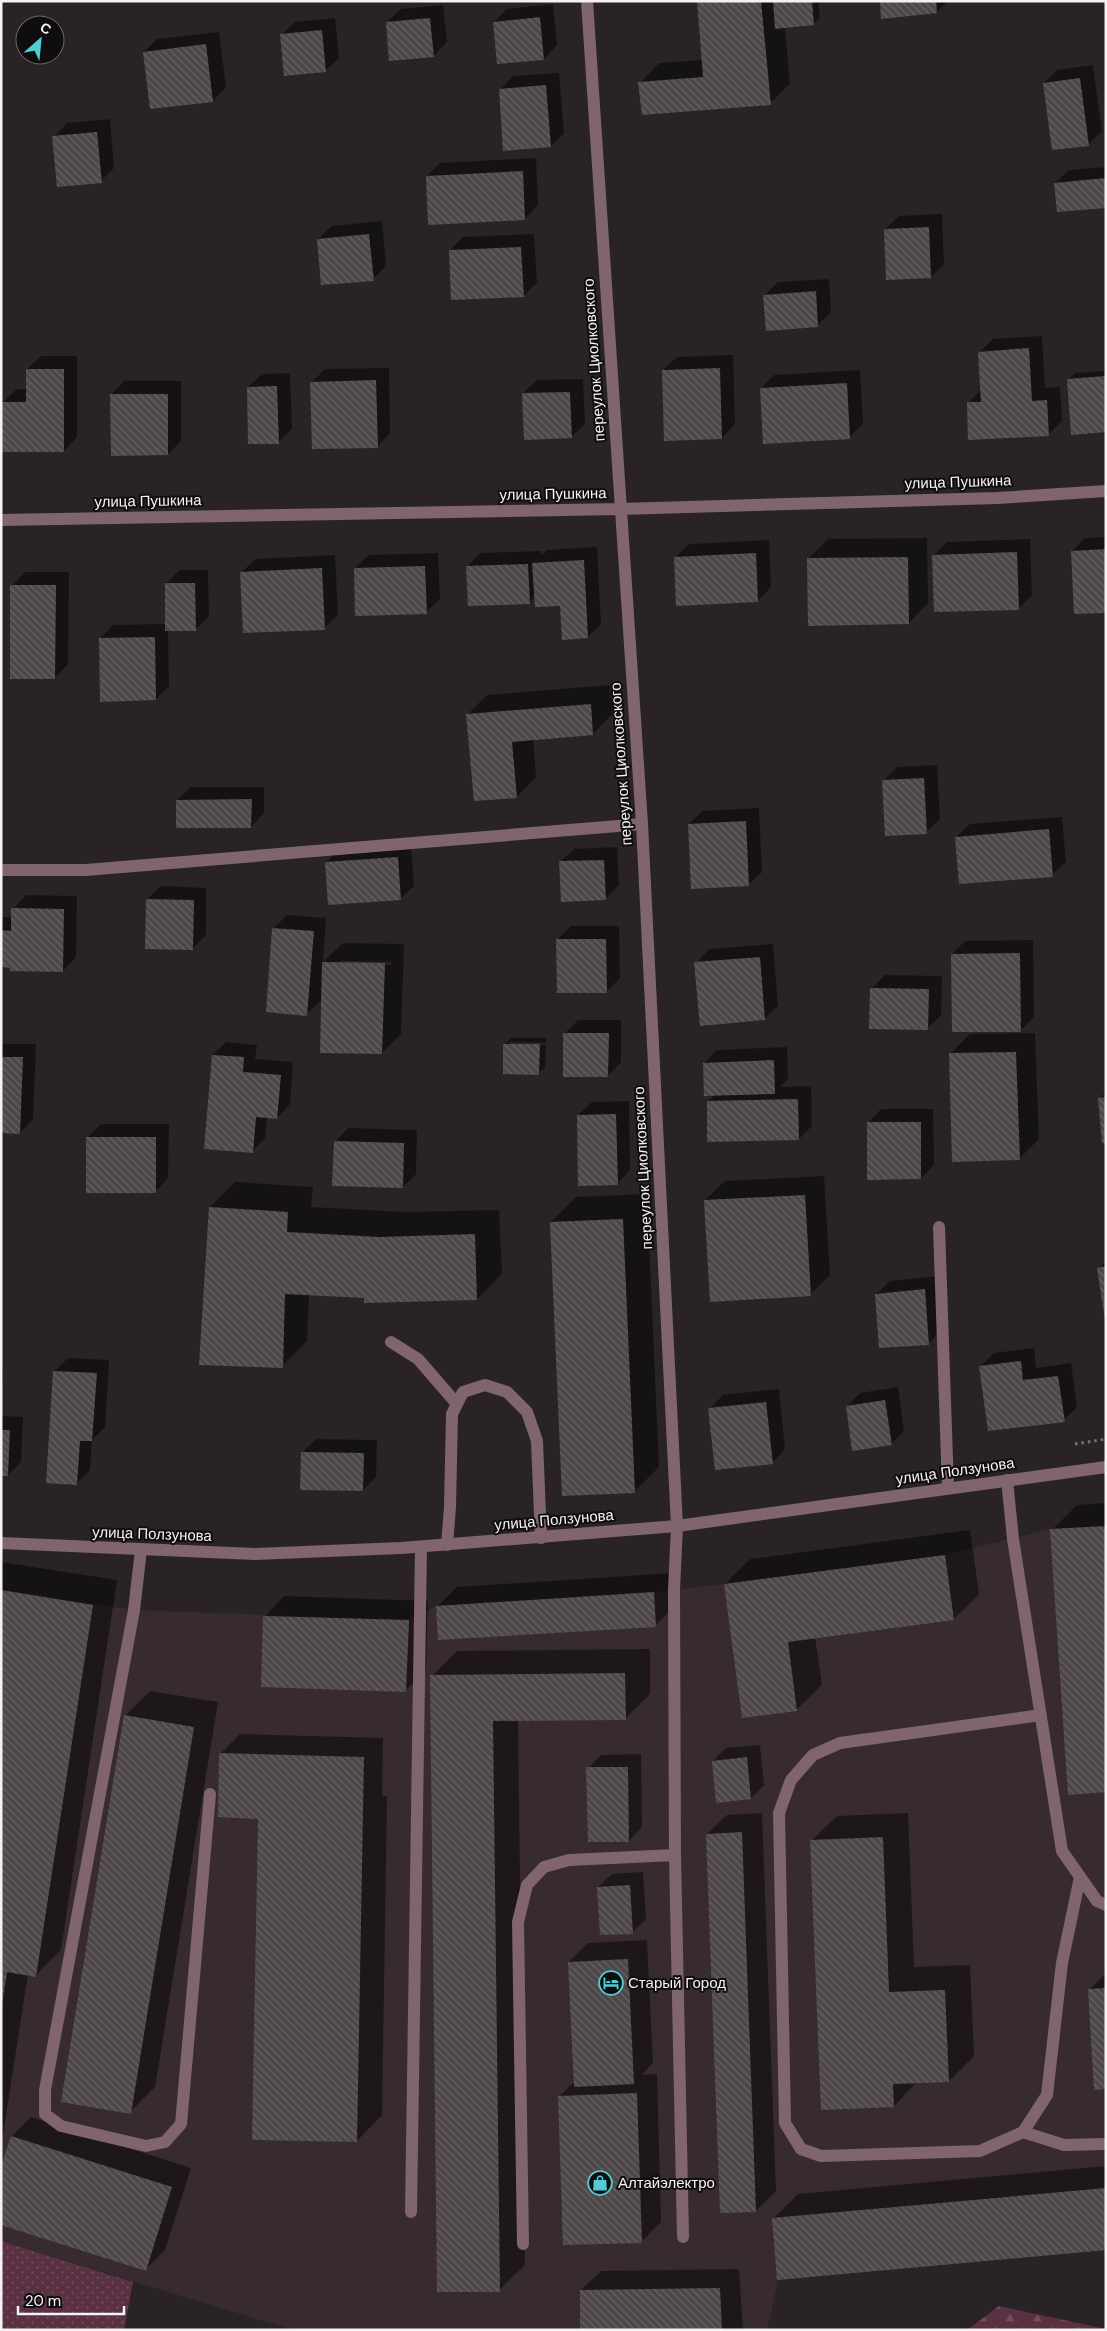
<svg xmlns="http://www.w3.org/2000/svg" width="1107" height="2331" font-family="'DM Sans',sans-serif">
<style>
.built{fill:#382b30}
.grass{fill:url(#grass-dots)}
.forest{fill:url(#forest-firs)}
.shadow{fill:#0007;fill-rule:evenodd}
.building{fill:url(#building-back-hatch)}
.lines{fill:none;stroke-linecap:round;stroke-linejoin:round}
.path{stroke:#787274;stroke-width:3;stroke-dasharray:2.5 4;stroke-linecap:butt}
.service{stroke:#80646f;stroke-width:12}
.minor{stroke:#80646f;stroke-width:12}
.labels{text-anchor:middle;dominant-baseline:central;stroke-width:4;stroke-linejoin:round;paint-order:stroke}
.street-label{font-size:15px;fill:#f6f2f3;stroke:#100d0e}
.poi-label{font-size:15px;fill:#f6f2f3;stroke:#100d0e;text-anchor:start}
</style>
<defs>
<pattern id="grass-dots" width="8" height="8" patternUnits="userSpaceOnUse" patternTransform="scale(1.25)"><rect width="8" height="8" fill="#5a3143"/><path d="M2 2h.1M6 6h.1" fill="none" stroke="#724f5f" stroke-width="1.8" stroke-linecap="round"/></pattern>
<pattern id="forest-firs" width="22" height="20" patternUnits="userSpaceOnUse" patternTransform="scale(1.25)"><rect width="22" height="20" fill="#5a3143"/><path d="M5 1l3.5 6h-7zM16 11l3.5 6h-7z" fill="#724f5f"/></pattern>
<pattern id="building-back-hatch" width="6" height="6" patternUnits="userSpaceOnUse" patternTransform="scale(1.25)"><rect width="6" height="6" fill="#4d4749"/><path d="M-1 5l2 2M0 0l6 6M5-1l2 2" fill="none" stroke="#676264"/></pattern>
</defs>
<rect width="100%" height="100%" fill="#292325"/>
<path class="built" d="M1106,1526V2250L778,2280L767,2330H293L1,2241V1590L134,1610L408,1620L436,1606L654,1592L724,1584L945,1555L1050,1529Z"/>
<path class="grass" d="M1,2241L133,2282L124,2330H1Z"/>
<path class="forest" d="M999,2306L1106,2329V2330H967Z"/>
<path class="shadow" d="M698,1H818L820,18L813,24L785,27L790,84L770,103L640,83L659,63L703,60Z
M881,1H948L937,12Z
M553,4L557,45L544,59L494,22L507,9Z
M443,5L447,42L433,56L387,22L401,9Z
M335,18L339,58L325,71L281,35L295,22Z
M219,32L226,87L213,101L144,52L157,39Z
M1093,65L1102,131L1089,144L1044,83L1057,70Z
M559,73L564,133L551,146L500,90L513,76Z
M110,119L114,168L101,181L54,137L67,123Z
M536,158L538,205L525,219L427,176L440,163Z
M1106,167V206L1055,183L1069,170Z
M942,214L944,264L931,277L885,229L899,216Z
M382,221L386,266L373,279L318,239L332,226Z
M534,234L537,283L523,296L450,250L463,237Z
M829,279L831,312L817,326L764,296L778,282Z
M1042,336L1045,388L1060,387L1062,421L1049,434L968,403L982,389L980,352L993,339Z
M733,355L735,424L722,438L663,370L677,357Z
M41,356H77V437L64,451L3,402L17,389H27V369Z
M389,368L390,433L377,447L311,383L325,369Z
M860,370L863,424L849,437L761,388L774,375Z
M1106,371V431L1069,379L1075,373Z
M290,373L292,429L278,442L248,387L262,374Z
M583,379L585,424L571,437L523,393L537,380Z
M124,381H181V441L168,454L111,395Z
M1106,537V611L1072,551L1085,538Z
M927,538L928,603L909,623L808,559L828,539Z
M1030,539L1032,595L1019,608L933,556L947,542Z
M769,540L771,587L758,601L675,557L689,544Z
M597,547L601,624L588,637L562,604L535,596L529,603L467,567L480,553L541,551V556L547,550Z
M438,553L440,599L426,612L355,568L369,555Z
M335,555L338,615L324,628L242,572L255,559Z
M180,570H208L209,616L195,630H168L169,686L156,699L100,639L113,625L166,624V583Z
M25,572H69L68,664L55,678L12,586Z
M610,685L612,714L593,734L533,739L536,777L517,797L467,715L487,695Z
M937,765L940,819L926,832L884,780L897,767Z
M191,787H264V813L251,827L177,800Z
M759,808L762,872L748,885L689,824L702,811Z
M1062,817L1066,862L1052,875L956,837L970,824Z
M411,844L414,886L400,899L326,862L340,849Z
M617,847L619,885L605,899L560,862L574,849Z
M161,886L206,888V935L192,949L147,899Z
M26,895L77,896L76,957L63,971L1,966V917H12L13,909Z
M287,915L326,918L323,962L343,943L404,944L401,1034L382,1053L322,999L307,1014L274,928ZM340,961L391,962V965L340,963Z
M571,926H619L620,978L607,991L557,940Z
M1033,940L1034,1017L1021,1030L952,954L965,941Z
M773,944L778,1006L764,1019L696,963L709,949Z
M885,975L942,976L941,1015L928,1028L871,989Z
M578,1020H621V1062L608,1076L565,1033Z
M1035,1033L1039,1139L1019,1159L950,1054L970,1034Z
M511,1038H546V1043L509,1042V1045H546L545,1067L539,1073L505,1044Z
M226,1042L257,1045L255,1059L293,1062L290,1104L277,1118L267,1117L265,1138L252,1152L213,1055Z
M1,1044H36L33,1119L20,1133L1,1132Z
M787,1047L788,1079L780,1087L811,1086L812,1126L799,1139L708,1102L715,1094L704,1063L717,1050Z
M1106,1092V1142L1100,1098Z
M629,1101L630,1170L617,1184L578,1115L592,1102Z
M881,1109H933L934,1165L921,1178L868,1123Z
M101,1124H169L168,1178L155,1192L88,1137Z
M348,1128L417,1130L416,1174L403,1187L335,1142Z
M824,1176L830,1275L810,1295L705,1200L725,1181Z
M235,1182L313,1187L311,1207L405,1212L499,1210L502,1274L477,1299L309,1294L307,1341L282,1366L210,1207Z
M647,1194L659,1467L634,1492L551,1222L576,1197Z
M1106,1261V1319L1099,1268Z
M938,1276L942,1330L929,1343L880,1347L876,1294L890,1281Z
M1,1338L3,1385L1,1386Z
M1034,1348L1036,1368L1071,1363L1077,1407L1064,1420L981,1366L994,1353Z
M68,1358L109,1360L105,1427L92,1440L90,1470L77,1483L55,1371Z
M898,1387L904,1431L891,1444L847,1406L860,1393Z
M779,1389L785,1449L772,1463L709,1409L723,1395Z
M1,1416L23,1417L21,1462L8,1475H1Z
M316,1439L377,1440L376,1477L363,1490L302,1453Z
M1106,1503V1791L1052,1530L1077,1505Z
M970,1530L979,1594L954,1619L815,1637L822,1685L796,1710L725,1584L750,1559Z
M1,1562L117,1580L61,1950L36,1975L28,1974L1,2147Z
M673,1573L675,1606L656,1625L438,1606L457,1587Z
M284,1596L428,1601L426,1671L406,1690L265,1616Z
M650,1649V1694L625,1719L518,1720L525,2265L499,2290L432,1676L457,1651Z
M150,1691L218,1702L155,2087L130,2112L125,1716Z
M240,1734L383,1738L382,1796H387L382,2115L357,2141L259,1819L220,1754Z
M760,1745L764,1785L751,1798L713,1761L726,1748Z
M641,1754L642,1827L629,1841L588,1768L601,1755Z
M762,1813L776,2191L756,2211L707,1834L727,1815Z
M908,1813L914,1967L970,1965L974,2056L949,2081L917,2082L894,2106L811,1841L837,1816Z
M643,1872L646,1919L632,1933L598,1887L612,1874Z
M647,1940L653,2063L642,2075L657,2074L661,2222L641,2242L560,2096L575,2081L569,1962L588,1943Z
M1106,1973V2088L1089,1990Z
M31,2117L191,2168L165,2250L145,2270L12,2136Z
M1106,2166V2249L773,2219L798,2194Z
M739,2269L743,2330H581V2290L601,2271Z"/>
<path class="building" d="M697,1H761L771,105L642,115L638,82L703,77Z
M773,1H812L814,25L775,29Z
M880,1H936L937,13L881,19Z
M540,17L544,60L497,64L493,22Z
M430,18L434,57L389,61L386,22Z
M322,30L326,72L284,76L280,34Z
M206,44L213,102L150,109L143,52Z
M1080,78L1089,146L1052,150L1043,83Z
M546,85L551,147L503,151L499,89Z
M97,132L102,183L57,187L52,136Z
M523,171L525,220L428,225L426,176Z
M1106,178V208L1057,212L1054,183Z
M929,227L931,278L886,280L884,229Z
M369,234L374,281L321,285L317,239Z
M521,247L524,297L451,300L449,250Z
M816,291L818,327L766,331L763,295Z
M1029,348L1032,401L1047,400L1049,436L968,440L967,402H981L978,352Z
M720,368L722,439L664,441L662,370Z
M26,369H64V452H2V402H26Z
M1106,376V432L1071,435L1067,379Z
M376,380L378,448L312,449L310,382Z
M847,383L850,439L763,444L760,388Z
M277,386L279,444H248L247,387Z
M570,392L572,438L524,440L522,393Z
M110,394H168V455L111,456Z
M1106,549V613L1074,614L1071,551Z
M1017,552L1019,610L934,612L932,555Z
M756,553L758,602L676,606L674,557Z
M908,557L909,624L808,626L807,558Z
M584,560L588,638L562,640L560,606L535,607L532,563Z
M528,564L530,604L468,606L466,566Z
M425,566L427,614L355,616L354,568Z
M322,568L325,630L243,633L240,572Z
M165,583H195L196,631H165Z
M10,585H56L55,679H10Z
M155,637L156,700L100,702L99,638Z
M591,704L593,735L512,742L517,798L474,801L466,714Z
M924,778L927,834L885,836L882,780Z
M252,799L251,828H176V800Z
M746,821L749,886L691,889L688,824Z
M1049,829L1053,877L959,884L955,837Z
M398,857L401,900L328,905L325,862Z
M604,860L606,900L561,902L559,861Z
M146,899L194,900L193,950L145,949Z
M11,908L64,909L63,972L10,971V968L1,967V930L11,931Z
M272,928L314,931L307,1016L266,1012Z
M556,939H606L607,993H557Z
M1020,953L1021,1032H952L951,954Z
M760,957L765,1020L700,1026L694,962Z
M322,962L385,963L382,1054L320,1053Z
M870,988L929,989L928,1030L869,1029Z
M563,1033H609L608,1077H563Z
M503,1044H540L539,1075L503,1074Z
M1016,1052L1020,1160L952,1162L949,1053Z
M212,1055L244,1057L243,1072L281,1075L277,1119L256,1117L253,1153L204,1149Z
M1,1057H23L20,1134L1,1133Z
M774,1060L775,1094L704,1096L703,1063Z
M1106,1097V1143H1102L1098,1098Z
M798,1099L799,1140L707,1142V1101Z
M616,1114L618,1185L578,1186L577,1115Z
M867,1122H921V1179L867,1180Z
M86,1137H156V1193H86Z
M334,1141L404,1143L403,1188L332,1186Z
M805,1195L811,1296L710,1302L704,1200Z
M209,1207L288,1212L287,1232L380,1237L475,1234L477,1300L364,1303V1298L285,1294L283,1368L199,1365Z
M623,1219L635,1493L562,1496L550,1222Z
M1106,1266V1320H1105L1097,1268Z
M925,1289L929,1345L879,1348L875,1294Z
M1021,1361L1023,1380L1058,1376L1065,1422L988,1431L979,1366Z
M53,1371L97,1373L92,1441H80L77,1485L46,1483Z
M885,1400L892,1445L852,1451L846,1406Z
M766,1402L773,1464L715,1470L708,1408Z
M1,1430H10L8,1476H1Z
M301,1452L364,1453L363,1491L300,1490Z
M1106,1526V1792L1068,1795L1050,1529Z
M945,1555L954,1620L788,1642L797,1711L742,1718L724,1584Z
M1,1590L93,1605L36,1977L7,1972L2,2005Z
M654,1592L656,1627L438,1640L436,1606Z
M263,1616L409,1620L406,1692L261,1687Z
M625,1673L626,1720L493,1721L500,2292H437L430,1675Z
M124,1715L194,1727L131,2114L61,2102Z
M219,1753L364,1757L357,2142L252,2140L258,1819L218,1817Z
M747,1757L751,1799L716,1803L712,1761Z
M586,1767H628L629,1842H588Z
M742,1832L756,2212L720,2213L706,1834Z
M883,1837L889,1992L945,1990L949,2082L893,2084L894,2107L821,2110L810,1840Z
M630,1885L633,1934L600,1935L597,1887Z
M628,1959L634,2084L574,2087L568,1962Z
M1106,1988V2089L1094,2090L1088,1989Z
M637,2093L642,2243L563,2245L558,2096Z
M11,2136L172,2187L146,2271L1,2225V2165Z
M1106,2188V2250L777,2280L772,2218Z
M720,2288L722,2330H580V2290Z"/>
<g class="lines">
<path class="path" d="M1075,1444L1106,1439"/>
<path class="service" d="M1,870H86L642,824
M939,1227L948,1488
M391,1342L418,1359L457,1404
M1007,1480L1013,1539L1062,1851L1097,1901L1106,1905
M677,1526L674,1590L675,1855L683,2237
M447,1545L450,1507L452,1414L463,1392L485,1385L507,1392L527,1412L537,1441L541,1538
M141,1550L134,1610L45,2090V2114L61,2126L146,2146L165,2142L181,2124L210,1794
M1041,1715L840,1743L813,1755L791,1780L779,1813L785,2123L801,2149L821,2156L980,2151L1023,2132L1047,2095L1062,1963L1080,1877
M1023,2132L1064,2145L1106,2144
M411,2212L421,1547
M523,2244L518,1922L527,1885L544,1867L569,1860L675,1855"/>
<path class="minor" d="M587,1L642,824L677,1526
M1,520L620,509L997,498L1106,491
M1,1543L255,1554L401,1548L677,1526L1106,1467"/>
</g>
<defs>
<g id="hotel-ring" transform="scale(1.25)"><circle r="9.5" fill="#100d0e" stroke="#52ccd6" stroke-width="1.5"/><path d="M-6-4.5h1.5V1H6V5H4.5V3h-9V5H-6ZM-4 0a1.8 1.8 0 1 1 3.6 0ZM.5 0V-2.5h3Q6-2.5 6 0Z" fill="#52ccd6"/></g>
<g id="shop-ring" transform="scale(1.25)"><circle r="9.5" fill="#100d0e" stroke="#52ccd6" stroke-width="1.5"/><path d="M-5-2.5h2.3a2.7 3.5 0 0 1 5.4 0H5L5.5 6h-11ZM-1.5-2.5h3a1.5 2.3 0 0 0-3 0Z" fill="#52ccd6"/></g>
</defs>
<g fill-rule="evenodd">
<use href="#hotel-ring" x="611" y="1983"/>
<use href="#shop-ring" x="600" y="2183"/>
</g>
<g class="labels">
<g class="street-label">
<text transform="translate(594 360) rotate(-94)">переулок Циолковского</text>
<text transform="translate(958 482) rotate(-2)">улица Пушкина</text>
<text transform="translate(553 494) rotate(-1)">улица Пушкина</text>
<text transform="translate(148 501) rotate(-1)">улица Пушкина</text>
<text transform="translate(621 764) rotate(-94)">переулок Циолковского</text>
<text transform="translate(643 1168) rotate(-93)">переулок Циолковского</text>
<text transform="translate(955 1471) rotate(-8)">улица Ползунова</text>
<text transform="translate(554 1520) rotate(-5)">улица Ползунова</text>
<text transform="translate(152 1534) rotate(2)">улица Ползунова</text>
</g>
<g class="poi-label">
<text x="628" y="1983">Старый Город</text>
<text x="618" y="2183">Алтайэлектро</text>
</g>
</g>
<rect width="1107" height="2331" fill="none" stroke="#f6f2f3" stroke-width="5"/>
<g transform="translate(40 40) rotate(27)"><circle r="24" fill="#100d0e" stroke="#6c696a"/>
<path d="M0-4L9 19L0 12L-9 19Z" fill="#52ccd6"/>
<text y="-8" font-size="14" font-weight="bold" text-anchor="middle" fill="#f6f2f3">С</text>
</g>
<path d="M18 2306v8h106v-8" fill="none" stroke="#f6f2f3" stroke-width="2.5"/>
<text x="25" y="2306" font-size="15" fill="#f6f2f3" stroke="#100d0e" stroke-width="4" paint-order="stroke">20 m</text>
</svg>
